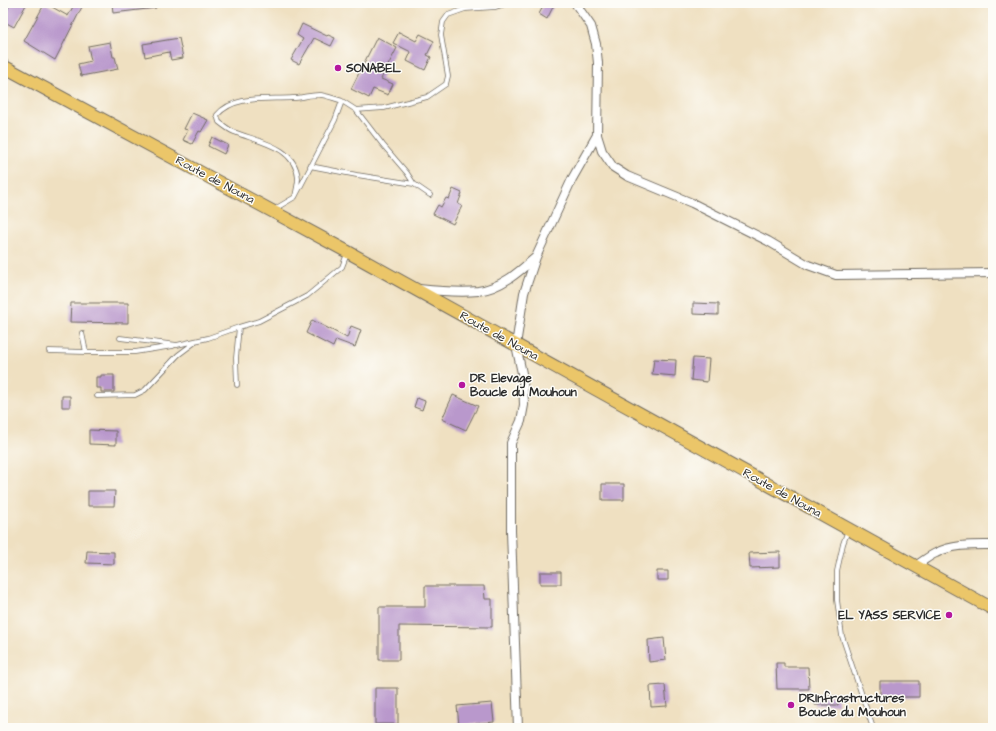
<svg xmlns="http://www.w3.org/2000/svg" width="996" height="731" font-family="'Architects Daughter',sans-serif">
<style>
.building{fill:#b998cc}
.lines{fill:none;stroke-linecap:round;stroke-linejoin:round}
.service-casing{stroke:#706a60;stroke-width:5.5}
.minor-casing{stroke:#706a60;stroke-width:10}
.primary-casing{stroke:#706a60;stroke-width:14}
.service{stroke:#fff;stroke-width:4}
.minor{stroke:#fff;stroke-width:8}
.primary{stroke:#ebc669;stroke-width:12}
.poi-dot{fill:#b5179e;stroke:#fdfcf7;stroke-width:1.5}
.labels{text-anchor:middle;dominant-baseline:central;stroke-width:3;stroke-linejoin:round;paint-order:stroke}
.poi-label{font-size:12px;font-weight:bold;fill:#2b2b2b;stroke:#fdfcf7;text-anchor:start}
.street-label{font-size:12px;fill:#2b2b2b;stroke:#fdfcf7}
</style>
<rect width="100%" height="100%" fill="#fdfcf7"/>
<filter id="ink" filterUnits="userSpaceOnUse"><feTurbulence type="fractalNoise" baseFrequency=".025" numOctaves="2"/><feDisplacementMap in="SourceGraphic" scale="8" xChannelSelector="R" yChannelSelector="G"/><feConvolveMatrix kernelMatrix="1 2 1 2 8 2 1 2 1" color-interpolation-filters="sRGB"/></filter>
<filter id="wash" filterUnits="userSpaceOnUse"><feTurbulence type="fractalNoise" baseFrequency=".012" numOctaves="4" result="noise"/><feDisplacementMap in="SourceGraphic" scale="16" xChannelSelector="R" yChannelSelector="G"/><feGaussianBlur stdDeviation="0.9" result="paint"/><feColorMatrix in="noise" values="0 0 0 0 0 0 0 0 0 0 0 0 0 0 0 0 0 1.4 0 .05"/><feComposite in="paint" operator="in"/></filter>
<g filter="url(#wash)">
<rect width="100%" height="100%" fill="#efe0c1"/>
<g id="blocks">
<path class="building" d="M11,3H27L14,27L3,21V17Z
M45,3L68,16L75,3H84L55,60L24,41Z
M112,3H156V8L113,13Z
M545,3H555L547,19L539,14Z
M302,24L327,36L328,35L335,38L331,46L314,38L299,64L291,60L303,39L297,35Z
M399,32L416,41L420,34L434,41L427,55L431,57L425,70L407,61L411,52L393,43Z
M377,37L397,48L381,79L393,84L388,95L373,89L369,98L351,89Z
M179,38L183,58L171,60L169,52L145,57L143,44Z
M110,42L113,57H115L118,69L81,76L78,64L91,61L88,46Z
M192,113L208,120L201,132L199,131L192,144L183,140L188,130L184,129Z
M212,137L228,145L224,154L208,146Z
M453,189L462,193L458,204L462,206L453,224L433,214L438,205L441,207L446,198L449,199Z
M71,303H128V323L70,322Z
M693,303L718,304V315L693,314Z
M312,320L347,338L351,326L361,330L355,347L336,340L333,347L306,333Z
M693,358L709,359L707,382L691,380Z
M654,359L676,360L675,376L652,374Z
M101,375H114V392H101V388H96V377H101Z
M453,395L478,406L466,430L442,419Z
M62,396H70V407H62Z
M417,398L425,401L422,410L414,407Z
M89,430L116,431V445L89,444Z
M602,484H624V500H602Z
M88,491H115L114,506H88Z
M87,551L114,552V564L86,563Z
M780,552V567L750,568L749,553Z
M657,571H668V580H657Z
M540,572H561V584H540Z
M425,586H484L485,599H492V627L399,626V660H379V607H425Z
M664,638L666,660L649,662L648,640Z
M776,663H784V667H808L809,689H777Z
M880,681H919V697H880Z
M665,685L667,706L651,707L650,686Z
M375,688H398V724H375Z
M816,695L838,696V705H815Z
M492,703L494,722L459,725L457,706Z"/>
</g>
</g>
<g filter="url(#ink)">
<use href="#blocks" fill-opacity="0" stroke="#706a60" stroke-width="1"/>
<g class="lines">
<g class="service-casing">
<path id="service" d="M342,101L356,110L384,108L427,97L446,84L448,76L441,35L443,22L448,15L465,9L495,7L508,3
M356,110L383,145L407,173L414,184
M310,166L357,175L414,184L430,195
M273,210L295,197L335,120L342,101C336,99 328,96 321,95C312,94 302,98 293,98C269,100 235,94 217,115L219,122C224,126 229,130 234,132C259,142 295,146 298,178C298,184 296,191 295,197
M82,333L86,352H135L173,346
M120,338L177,345L208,338L239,327
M49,351L86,352
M237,385L236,358L239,327L259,321L307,296L342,267L347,254
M97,396L135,395L145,390L178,355L194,343
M848,530L843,544L837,571V600L842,636L873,728"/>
</g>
<g class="minor-casing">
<path id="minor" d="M575,3L591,26L596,44L598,63L597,135L602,151L613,167L627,176L692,203L768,241L808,265L836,275L993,273
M419,289C438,291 459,293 478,291C501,288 519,272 536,257
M915,566C922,562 929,556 936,553C953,544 974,545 993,545
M518,728L511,531V443L521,421L524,405L523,378L516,345L524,293L536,257L572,179L597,135"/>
</g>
<g class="primary-casing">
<path id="primary" d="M3,66L348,252L993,609"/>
</g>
<use href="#service" class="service"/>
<use href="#minor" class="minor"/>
<use href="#primary" class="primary"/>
</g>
</g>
<g class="poi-dot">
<circle cx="338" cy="68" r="4"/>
<circle cx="462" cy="385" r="4"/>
<circle cx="949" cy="615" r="4"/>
<circle cx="791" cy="705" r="4"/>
</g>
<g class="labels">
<g class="poi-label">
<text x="346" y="68">SONABEL</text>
<text x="470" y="378">DR Elevage<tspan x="470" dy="14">Boucle du Mouhoun</tspan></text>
<text x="941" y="615" text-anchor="end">EL YASS SERVICE</text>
<text x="799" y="698">DRInfrastructures<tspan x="799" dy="14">Boucle du Mouhoun</tspan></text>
</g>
<g class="street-label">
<text transform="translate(215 180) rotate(28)">Route de Nouna</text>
<text transform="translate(499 336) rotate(29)">Route de Nouna</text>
<text transform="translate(782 493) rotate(29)">Route de Nouna</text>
</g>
</g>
<rect width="996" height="731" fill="none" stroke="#fdfcf7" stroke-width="16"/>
</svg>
